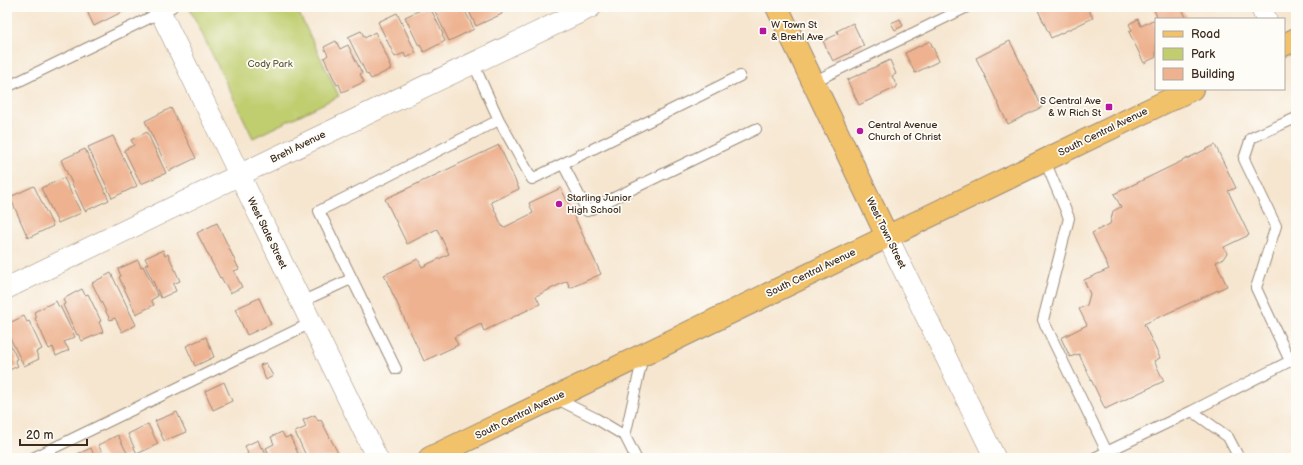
<svg xmlns="http://www.w3.org/2000/svg" width="1303" height="465" font-family="'Balsamiq Sans',sans-serif">
<style>
.green{fill:#c0ce70;stroke:#7e7c47}
.building{fill:#eeb290}
.lines{fill:none;stroke-linecap:round;stroke-linejoin:round}
.service-casing{stroke:#988877;stroke-width:12}
.minor-casing{stroke:#988877;stroke-width:22}
.primary-casing{stroke:#988877;stroke-width:24}
.service{stroke:#fff;stroke-width:10}
.minor{stroke:#fff;stroke-width:21}
.primary{stroke:#f2c26a;stroke-width:22}
.poi-dot{fill:#b5179e;stroke:#fdfcf7;stroke-width:1.5}
.labels{text-anchor:middle;dominant-baseline:central;stroke-width:3.5;stroke-linejoin:round;paint-order:stroke}
.poi-label{font-size:10px;fill:#3b2a1e;stroke:#fdfcf7;text-anchor:start}
.park-label{font-size:10px;fill:#635b37;stroke:#fdfcf7}
.street-label{font-size:10px;fill:#3b2a1e;stroke:#fdfcf7}
</style>
<rect width="100%" height="100%" fill="#fdfcf7"/>
<filter id="ink" filterUnits="userSpaceOnUse"><feTurbulence type="fractalNoise" baseFrequency=".025" numOctaves="2"/><feDisplacementMap in="SourceGraphic" scale="8" xChannelSelector="R" yChannelSelector="G"/><feConvolveMatrix kernelMatrix="1 2 1 2 8 2 1 2 1" color-interpolation-filters="sRGB"/></filter>
<filter id="wash" filterUnits="userSpaceOnUse"><feTurbulence type="fractalNoise" baseFrequency=".012" numOctaves="4" result="noise"/><feDisplacementMap in="SourceGraphic" scale="16" xChannelSelector="R" yChannelSelector="G"/><feGaussianBlur stdDeviation="0.9" result="paint"/><feColorMatrix in="noise" values="0 0 0 0 0 0 0 0 0 0 0 0 0 0 0 0 0 1.4 0 .05"/><feComposite in="paint" operator="in"/></filter>
<g filter="url(#wash)">
<rect width="100%" height="100%" fill="#f6e6d0"/>
<path class="green" d="M194,7H296L339,96L253,138L190,9Z"/>
<g id="blocks">
<path class="building" d="M85,7H122L124,11L94,26Z
M427,7H430L443,34L442,35L445,41L424,52L420,45L419,46L405,17Z
M433,7H463L474,29L449,41Z
M467,7H499L502,14L476,26Z
M502,7H515L504,12Z
M1039,7H1087L1093,18L1051,38L1037,8Z
M1160,7H1176L1177,9L1181,7L1187,19H1158L1154,10Z
M397,13L416,53L406,58L404,53L395,57L378,22Z
M900,19L903,26L895,30L891,23Z
M1138,19L1141,26L1153,20L1156,25V57L1144,63L1129,32L1132,30L1129,24Z
M853,23L864,46L833,61L823,41L838,34L837,31Z
M361,31L365,38L375,32L390,63L389,64L391,69L371,79L368,74L367,75L348,37Z
M336,41L340,49L348,45L362,73L360,74L364,82L342,92L339,84L337,85L324,58L328,55L324,47Z
M930,41L939,61L915,73L905,53Z
M1010,41L1042,107L1008,124L976,58Z
M890,60L896,74L892,76L897,87L859,105L847,80Z
M171,108L196,158L169,171L145,121Z
M147,132L166,173L141,184L124,150L134,145L131,140Z
M113,136L137,186L112,198L88,147Z
M499,145L519,189L491,202L503,228L533,213L529,203L561,188L601,274L570,288L567,281L536,296L540,304L484,331L481,324L454,337L458,345L424,361L384,275L418,259L422,267L449,254L437,229L407,244L385,199Z
M1215,145L1236,188L1228,191L1249,235L1224,247L1227,253L1223,259L1216,262L1227,286L1144,324L1160,358L1154,361L1164,381L1105,409L1079,354L1070,357L1061,338L1087,325L1079,309L1087,305L1090,294L1084,280L1109,269L1092,233L1110,224L1113,211L1121,207L1114,194Z
M85,149L109,200L85,211L61,160Z
M64,178L81,213L58,223L41,188Z
M34,186L53,226L28,238L10,197Z
M217,223L239,269L234,271L242,287L230,293L225,283H224L221,277L220,278L197,233Z
M163,250L165,256L168,254L180,281L173,284L176,291L161,298L145,265L148,264L145,258Z
M138,260L141,267L143,266L158,296L151,300L154,305L136,314L119,277L121,276L118,269Z
M111,273L136,325L122,332L115,318L110,320L92,283Z
M82,289L85,295L88,294L101,321L99,322L103,332L82,341L78,334L77,335L63,305L65,304L63,299Z
M259,298L271,324L247,335L235,309Z
M56,301L59,307L60,306L75,337L64,342L69,350L56,356L53,347L49,349L35,318L37,317L34,312Z
M24,316L27,322L29,321L42,349L36,352L39,359L24,366L7,332L9,331L7,324Z
M7,337L17,359L15,360L18,366L7,371Z
M206,337L214,357L195,366L186,346Z
M266,363L273,376L266,380L260,365Z
M224,382L232,401L213,410L205,391Z
M177,412L186,432L164,441L155,421Z
M315,415L318,421L321,420L340,457L307,458L295,432L306,427L303,420Z
M148,424L158,444L137,454L128,434Z
M282,432L285,438L290,436L300,458H271L266,448L274,444L271,437Z
M118,435L128,455L121,458H105L98,445Z
M258,440L261,448L263,447L268,458H239L248,454L245,446Z
M91,448L95,458H72L71,457Z"/>
</g>
</g>
<g filter="url(#ink)">
<use href="#blocks" fill-opacity="0" stroke="#988877" stroke-width="1"/>
<g class="lines">
<g class="service-casing">
<path id="service" d="M813,82L967,7
M7,87L172,7
M499,120L532,179L740,76
M1045,161L1069,218L1043,320L1107,452
M563,164L587,211L756,129
M301,302L351,279
M1290,361L1256,288L1276,226L1244,159L1251,138L1296,118
M396,369L319,211L499,120L473,63
M555,398L595,418L625,436L636,458
M1192,411L1296,358
M625,436L643,356
M33,458L311,323
M1094,458L1192,411L1228,437L1239,458"/>
</g>
<g class="minor-casing">
<path id="minor" d="M158,7L377,458
M1261,7L1266,19
M887,236L995,458
M7,288L262,164L591,7"/>
</g>
<g class="primary-casing">
<path id="primary" d="M777,7L887,236
M1284,45L1296,39
M430,458L1192,89"/>
</g>
<use href="#service" class="service"/>
<use href="#minor" class="minor"/>
<use href="#primary" class="primary"/>
</g>
</g>
<g class="poi-dot">
<rect x="759" y="27" width="8" height="8" rx="2"/>
<rect x="1105" y="103" width="8" height="8" rx="2"/>
<circle cx="860" cy="131" r="4"/>
<circle cx="559" cy="204" r="4"/>
</g>
<g class="labels">
<g class="poi-label">
<text x="771" y="25">W Town St<tspan x="771" dy="12">&amp; Brehl Ave</tspan></text>
<text x="1101" y="101" text-anchor="end">S Central Ave<tspan x="1101" dy="12">&amp; W Rich St</tspan></text>
<text x="868" y="125">Central Avenue<tspan x="868" dy="12">Church of Christ</tspan></text>
<text x="567" y="198">Starling Junior<tspan x="567" dy="12">High School</tspan></text>
</g>
<g class="park-label">
<text x="270" y="64">Cody Park</text>
</g>
<g class="street-label">
<text transform="translate(1103 132) rotate(-26)">South Central Avenue</text>
<text transform="translate(298 147) rotate(-26)">Brehl Avenue</text>
<text transform="translate(267 233) rotate(64)">West State Street</text>
<text transform="translate(886 233) rotate(64)">West Town Street</text>
<text transform="translate(811 273) rotate(-26)">South Central Avenue</text>
<text transform="translate(520 415) rotate(-26)">South Central Avenue</text>
</g>
</g>
<rect width="1303" height="465" fill="none" stroke="#fdfcf7" stroke-width="24"/>
<rect x="1155" y="18" width="130" height="72" fill="#fdfcf7" stroke="#afa8a0"/>
<rect x="1163" y="31" width="20" height="6" fill="#f2c26a" stroke="#afa8a0"/>
<text x="1191" y="38" font-size="12" fill="#3b2a1e">Road</text>
<rect x="1163" y="48" width="20" height="12" fill="#c0ce70" stroke="#afa8a0"/>
<text x="1191" y="58" font-size="12" fill="#3b2a1e">Park</text>
<rect x="1163" y="68" width="20" height="12" fill="#eeb290" stroke="#afa8a0"/>
<text x="1191" y="78" font-size="12" fill="#3b2a1e">Building</text>
<path d="M20 439v6h67v-6" fill="none" stroke="#3b2a1e" stroke-width="2"/>
<text x="26" y="439" font-size="12" fill="#3b2a1e" stroke="#fdfcf7" stroke-width="3" paint-order="stroke">20 m</text>
</svg>
